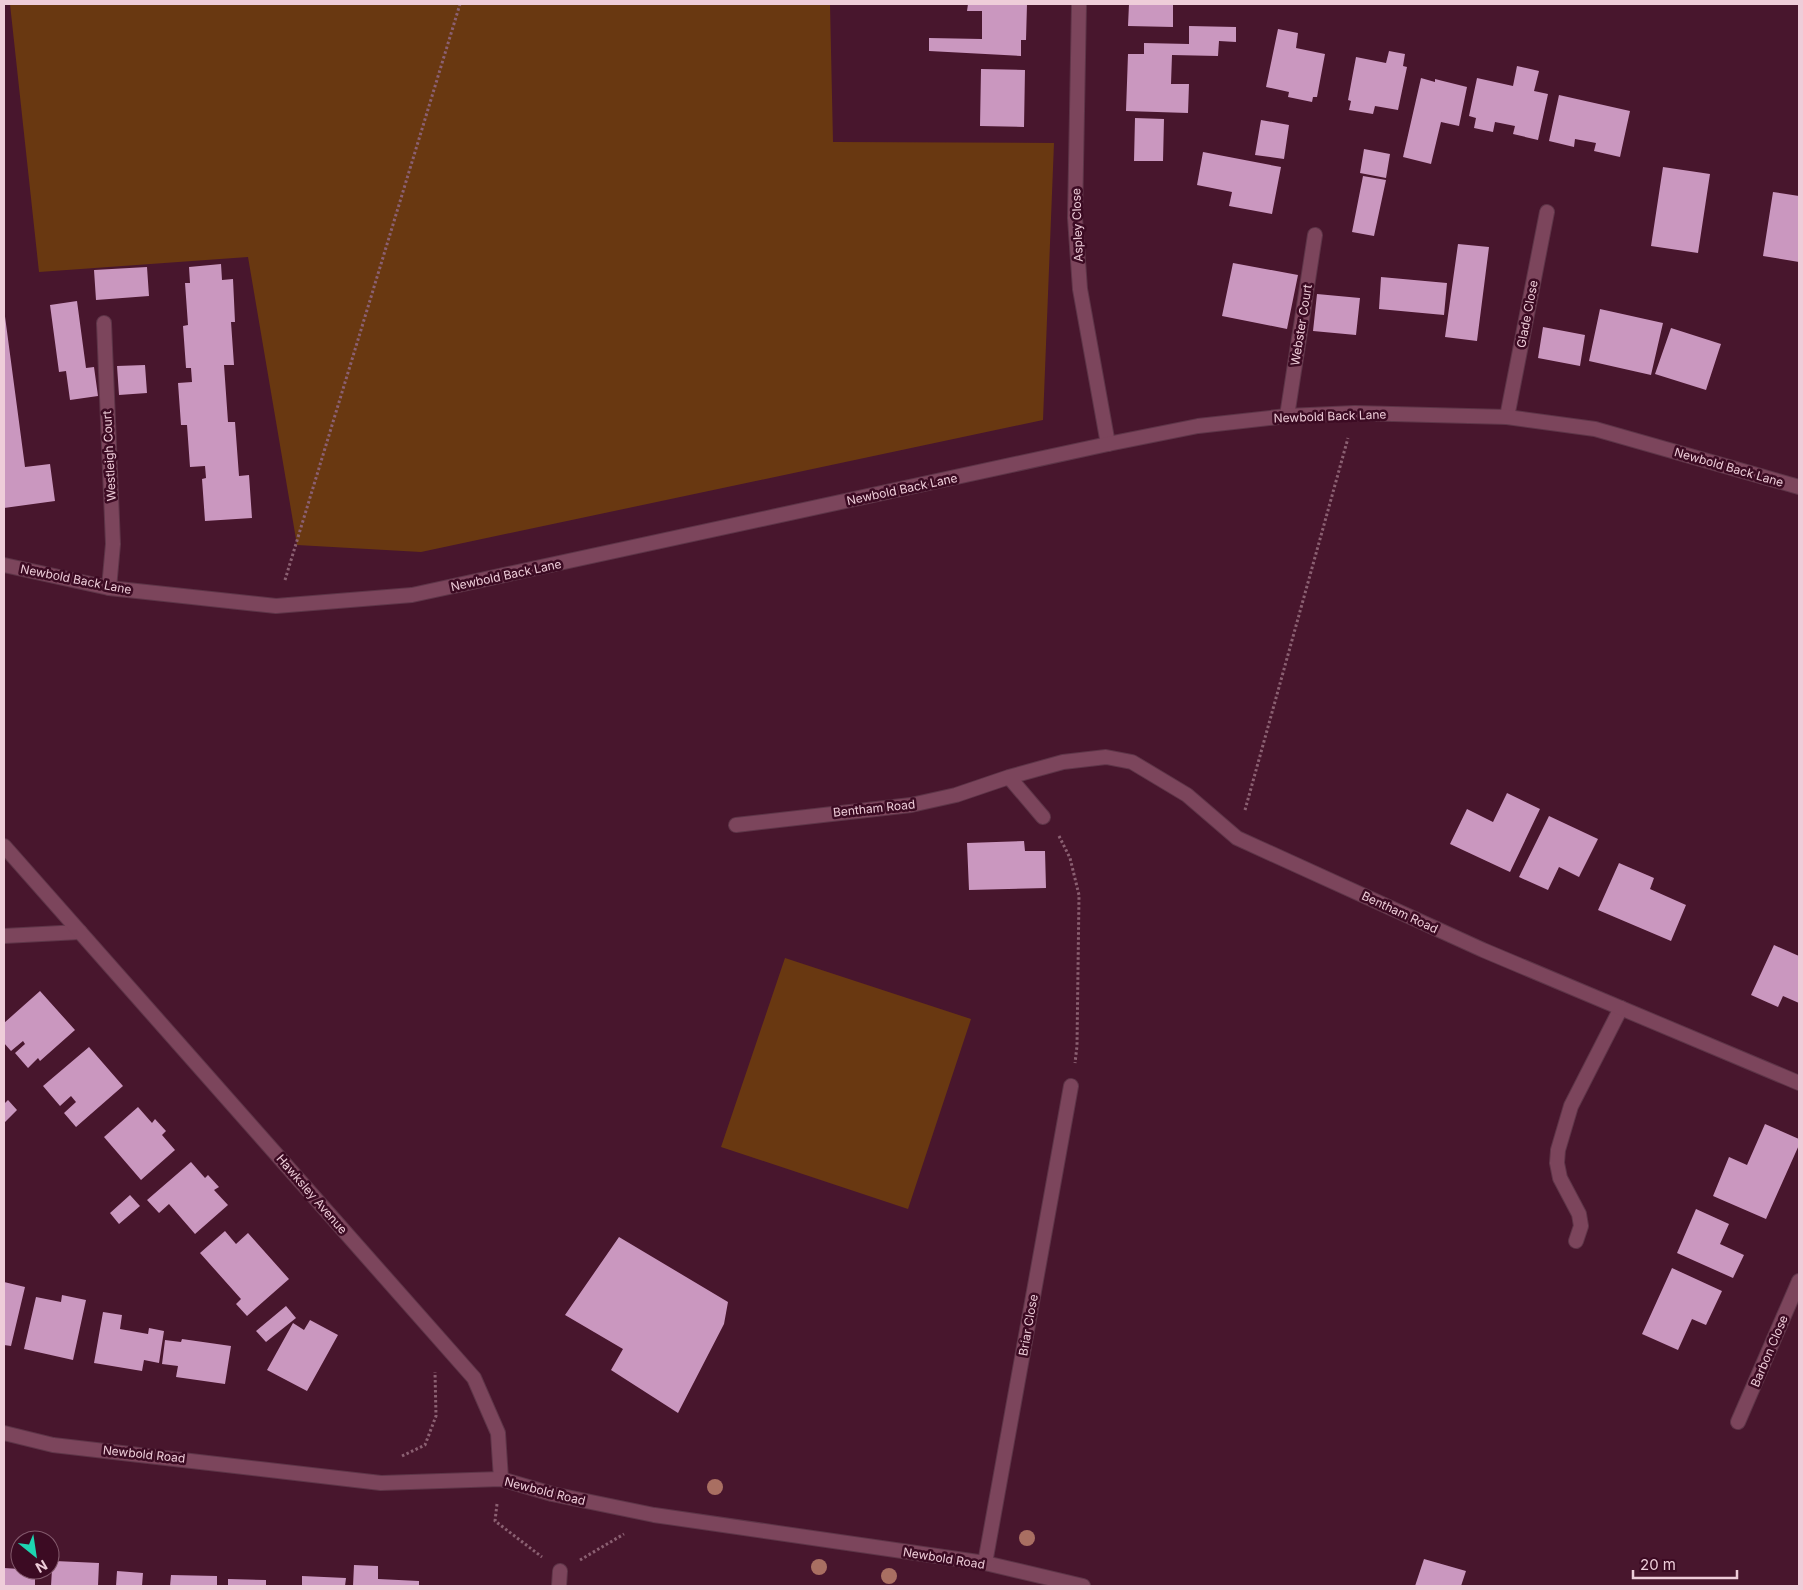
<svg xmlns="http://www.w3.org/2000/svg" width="1803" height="1590" font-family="Inter,sans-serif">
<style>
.green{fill:#693811}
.building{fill:#ca97bf}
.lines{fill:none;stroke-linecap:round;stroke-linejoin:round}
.service-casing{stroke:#5e3548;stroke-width:16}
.minor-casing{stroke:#5e3548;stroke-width:16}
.tertiary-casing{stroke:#5e3548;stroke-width:16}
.secondary-casing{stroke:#5e3548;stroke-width:16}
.path{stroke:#8b6072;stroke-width:3;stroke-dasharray:2.5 2.5;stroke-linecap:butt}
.service{stroke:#7c455c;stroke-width:14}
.minor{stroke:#7c455c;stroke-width:14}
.tertiary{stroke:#7c455c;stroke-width:14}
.secondary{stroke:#7c455c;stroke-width:14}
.tree{fill:#a96f62}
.labels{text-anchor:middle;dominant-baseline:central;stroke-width:5;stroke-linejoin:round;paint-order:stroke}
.street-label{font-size:12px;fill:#eecdd9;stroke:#3c0b23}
</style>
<rect width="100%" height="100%" fill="#48162d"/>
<path class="green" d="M10,4H830L833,142L1054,143L1043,420L421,552L297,545L248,257L39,272Z
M785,958L971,1019L908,1209L721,1147Z"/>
<path class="building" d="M968,4H1027L1026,40H1021V56L929,51V38L982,39V11H967Z
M1129,4H1173V27L1128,26Z
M1189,26L1236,27V42L1219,41L1218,56L1172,55L1171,84H1189L1188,113L1126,111L1128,54H1144V43L1189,44Z
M1278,29L1298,33L1296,48L1325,54L1317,97H1313L1312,102L1288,97L1289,92L1266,87Z
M1389,51L1405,54L1403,66L1407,67L1398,110L1375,106L1373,114L1349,110L1351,101L1348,100L1356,57L1386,63Z
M1517,66L1539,71L1534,91L1548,94L1538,140L1513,134L1515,126L1495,122L1493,132L1474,128L1476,118L1469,116L1477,78L1513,86Z
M981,69L1025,70L1024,127L980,126Z
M1421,78L1435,82V79L1467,87L1459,126L1441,122L1431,164L1403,157Z
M1559,95L1630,111L1620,157L1594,151L1596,143L1575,139L1574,147L1549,141Z
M1135,118L1164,119L1163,161H1134Z
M1261,120L1289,125L1284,159L1255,155Z
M1364,149L1390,154L1386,178L1360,173Z
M1203,152L1281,167L1272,214L1229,206L1232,192L1197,185Z
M1663,167L1710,174L1698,253L1651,246Z
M1363,176L1386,180L1374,236L1352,232Z
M1773,192L1799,196V262L1763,256Z
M1458,244L1489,247L1477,341L1445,337Z
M1233,263L1298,275L1287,329L1222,316Z
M221,264L222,280L233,279L235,322H231L234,365H224L228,422H235L239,476L249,475L252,518L205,521L202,479L206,478L205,466L190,467L187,425H181L178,383L192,382L191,368H186L183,326L188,325L185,283H190L189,267Z
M147,267L149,296L96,300L94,270Z
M1381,277L1447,283L1444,315L1379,309Z
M1317,294L1360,298L1356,335L1313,331Z
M77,301L86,368L94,367L98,396L70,400L66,371L59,372L50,305Z
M4,309L25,467L50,464L55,501L4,508Z
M1600,309L1663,323L1651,375L1589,361Z
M1543,327L1585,335L1580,366L1538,358Z
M1671,328L1721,344L1706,390L1655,374Z
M145,365L147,393L119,395L117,366Z
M1507,793L1540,809L1510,872L1450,844L1467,809L1493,822Z
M1549,816L1598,839L1579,877L1559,867L1548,890L1519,877Z
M1024,841L1025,851H1045L1046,888L969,890L967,843Z
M1619,863L1654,878L1650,889L1686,905L1671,941L1598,910Z
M1774,945L1799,956V1003L1783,996L1778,1007L1751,995Z
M40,991L75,1030L40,1061L38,1058L28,1068L15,1053L25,1044L23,1041L11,1051L4,1043V1023Z
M89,1047L123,1086L76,1127L64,1113L76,1102L71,1096L60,1106L43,1086Z
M8,1100L17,1110L4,1123V1104Z
M138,1107L152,1123L155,1119L166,1131L162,1135L175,1150L141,1180L104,1137Z
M1765,1124L1799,1139V1145L1766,1219L1713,1196L1729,1157L1747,1165Z
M191,1162L205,1178L208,1175L219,1187L214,1190L228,1205L195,1234L169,1204L159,1213L147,1200Z
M130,1195L140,1206L119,1224L110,1213Z
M1696,1209L1729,1224L1720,1244L1744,1255L1733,1278L1677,1253Z
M225,1231L236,1244L248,1233L289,1279L247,1316L236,1304L241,1299L200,1253Z
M619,1237L728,1302L724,1324L678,1413L611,1370L623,1349L565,1315Z
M1672,1268L1722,1291L1706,1325L1692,1319L1678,1350L1642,1334Z
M4,1282L25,1287L11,1346L4,1345Z
M62,1295L86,1300L73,1360L24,1349L36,1297L61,1302Z
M286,1306L296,1318L266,1342L256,1331Z
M103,1312L122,1315L120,1329L148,1334L149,1328L164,1331L159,1363L144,1360L142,1371L94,1363Z
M310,1320L338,1335L307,1391L267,1370L293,1323L304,1330Z
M182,1339L231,1346L225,1384L176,1377L178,1366L162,1364L165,1340L181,1342Z
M1424,1559L1466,1571L1461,1586H1415Z
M55,1561L99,1563L98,1586H51L52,1569H55Z
M354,1565L378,1566V1579L419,1581V1586H353Z
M4,1568L35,1570V1586H4Z
M117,1571L143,1573L142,1586H116Z
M171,1575L217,1576V1586H170Z
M302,1576L346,1578L345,1586H302Z
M228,1579L266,1580V1586H228Z"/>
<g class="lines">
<g class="service-casing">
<path id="service" d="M1287,416L1315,235
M1576,1241L1581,1226L1579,1214L1560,1178L1557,1163L1558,1150L1571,1106L1621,1008"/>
</g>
<g class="minor-casing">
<path id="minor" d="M1079,4L1075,218L1080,289L1108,444
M104,323L113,544L109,588
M1507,417L1547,212
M1043,817L1009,777L1063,762L1106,757L1132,762L1187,795L1237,838L1483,950L1799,1083
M736,825L911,805L956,795L1009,777
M4,936L80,932
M1738,1422L1799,1281
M985,1563L1071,1086
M559,1586L560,1571"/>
</g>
<g class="tertiary-casing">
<path id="tertiary" d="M4,565L109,588L276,606L412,595L1108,444L1198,426L1287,416L1355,413L1507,417L1595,429L1799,487
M4,846L474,1378L498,1433L501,1479"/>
</g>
<g class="secondary-casing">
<path id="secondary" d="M4,1433L53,1445L381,1483L501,1479L552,1494L654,1515L985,1563L1083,1586"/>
</g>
<path class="path" d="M285,580L460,4
M1245,810L1348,438
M1059,836L1070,858L1079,895L1077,1046L1075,1063
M402,1456L425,1445L436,1416L435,1372
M497,1504L495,1521L542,1557
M580,1560L624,1534"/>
<use href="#service" class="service"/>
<use href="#minor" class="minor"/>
<use href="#tertiary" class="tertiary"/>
<use href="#secondary" class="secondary"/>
</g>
<g class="tree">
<circle cx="715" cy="1487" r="8"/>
<circle cx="1027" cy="1538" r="8"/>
<circle cx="819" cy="1567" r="8"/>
<circle cx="889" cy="1576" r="8"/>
</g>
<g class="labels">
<g class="street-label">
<text transform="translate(1077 225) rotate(-92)">Aspley Close</text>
<text transform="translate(1527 314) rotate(-79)">Glade Close</text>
<text transform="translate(1301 325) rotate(-81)">Webster Court</text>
<text transform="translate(1330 416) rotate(-2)">Newbold Back Lane</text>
<text transform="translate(109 456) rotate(-93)">Westleigh Court</text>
<text transform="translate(1729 467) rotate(16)">Newbold Back Lane</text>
<text transform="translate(902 489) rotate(-12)">Newbold Back Lane</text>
<text transform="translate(506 575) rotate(-12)">Newbold Back Lane</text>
<text transform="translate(76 579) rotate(11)">Newbold Back Lane</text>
<text transform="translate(874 808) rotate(-6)">Bentham Road</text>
<text transform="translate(1400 912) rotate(25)">Bentham Road</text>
<text transform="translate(312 1194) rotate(49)">Hawksley Avenue</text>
<text transform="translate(1028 1325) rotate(-80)">Briar Close</text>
<text transform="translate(1769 1351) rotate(-67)">Barbon Close</text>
<text transform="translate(144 1454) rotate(6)">Newbold Road</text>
<text transform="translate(545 1491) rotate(14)">Newbold Road</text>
<text transform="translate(944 1558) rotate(9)">Newbold Road</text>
</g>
</g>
<rect width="1803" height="1590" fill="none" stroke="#eecdd9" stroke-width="10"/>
<g transform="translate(35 1555) rotate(150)"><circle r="24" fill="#3c0b23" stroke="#83596c"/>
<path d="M0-4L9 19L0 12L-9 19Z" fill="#1dd5b1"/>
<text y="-8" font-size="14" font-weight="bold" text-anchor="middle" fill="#eecdd9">N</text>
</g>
<path d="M1633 1570v8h104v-8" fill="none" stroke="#eecdd9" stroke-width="2.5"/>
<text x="1640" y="1570" font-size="15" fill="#eecdd9" stroke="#3c0b23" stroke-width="4" paint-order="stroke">20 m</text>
</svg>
